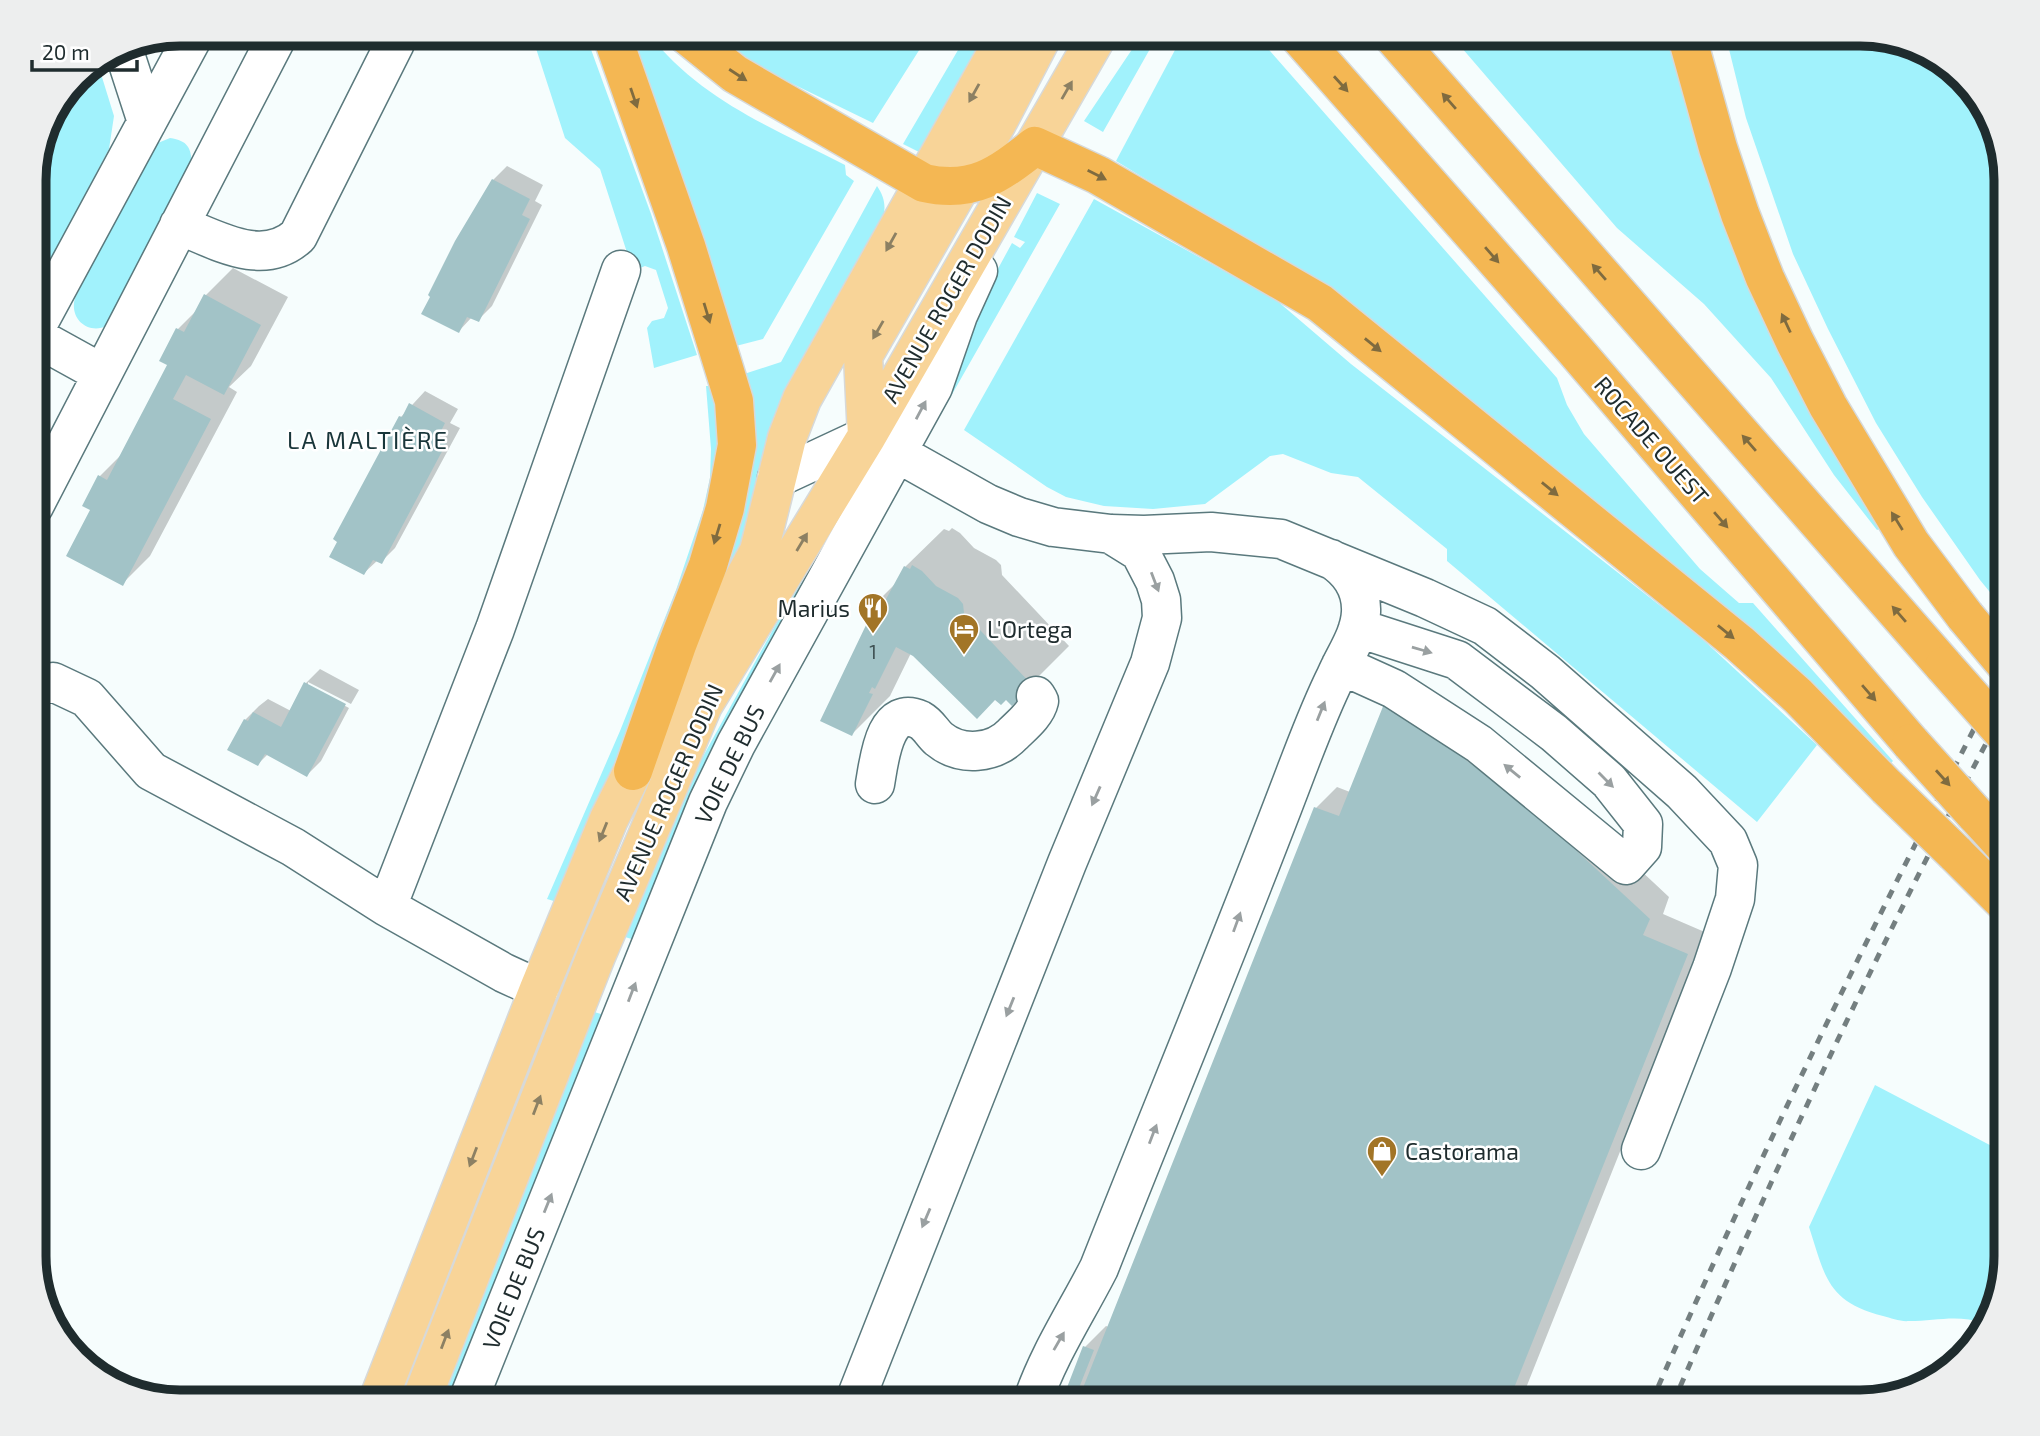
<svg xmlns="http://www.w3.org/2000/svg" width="2040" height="1436" font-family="'Exo 2',sans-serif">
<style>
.green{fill:#a1f2fc}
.shadow{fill:#0003}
.building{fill:#a2c3c7}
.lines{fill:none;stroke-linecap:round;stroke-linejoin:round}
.minor-casing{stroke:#5a797d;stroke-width:41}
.major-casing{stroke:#d7d9d9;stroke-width:41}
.highway-casing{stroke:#d7d9d9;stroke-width:41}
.minor{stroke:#fff;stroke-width:38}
.major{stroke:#f8d498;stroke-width:38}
.highway{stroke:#f4b753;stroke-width:38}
.rail{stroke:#747f80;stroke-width:5;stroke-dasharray:9 9;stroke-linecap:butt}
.highway-bridge-casing{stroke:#d7d9d9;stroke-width:41;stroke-linecap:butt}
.highway-bridge{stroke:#f4b753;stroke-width:38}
.oneway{fill:#7f6b3f}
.oneway2{fill:#8c8063}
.oneway3{fill:#9aa0a1}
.labels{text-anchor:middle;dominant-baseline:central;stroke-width:5;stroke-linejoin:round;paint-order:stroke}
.number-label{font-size:19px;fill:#405254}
.street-label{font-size:23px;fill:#1f2c2e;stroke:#fff}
.poi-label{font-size:23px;fill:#1f2c2e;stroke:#fff;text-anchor:start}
.neighbourhood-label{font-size:24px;letter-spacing:2px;fill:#19363a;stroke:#fff}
.rim{fill:none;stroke:#1f2c2e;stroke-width:9}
</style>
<rect width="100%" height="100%" fill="#f6fdfd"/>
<path class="green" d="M531,33H585L651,214L697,355L654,368L647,328L652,321L664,318L668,308L656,270L645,266L633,271L600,169L565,138Z
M624,33H648C700,100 771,127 845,165L846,175L854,181L763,339L732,347Z
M707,33H930L873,123L721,49Z
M968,33H998L919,152L903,144Z
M1143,33H1159L1103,132L1084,121Z
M1184,33L1256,35L1557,378L1567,405L1584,434L1700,569L1739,603H1753L1893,761L1887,767L1208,217L1116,161Z
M1449,33H1671L1885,527L1877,530L1834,475L1771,378L1704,304L1617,228Z
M1725,33H1860L1949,63L1991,115L2007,180V613L1980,580L1922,497L1876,423L1828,329L1793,254L1746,118Z
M97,61L114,116L109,149L34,291V170L48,115L83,70Z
M170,138C188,141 191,147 192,165L107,326C87,335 69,318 75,298L153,145Z
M877,186C888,202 885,213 880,230L738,567L723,559L744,374L781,362Z
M1037,193L1060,204L925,442L922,434L988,287L1012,243L1020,248L1025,242L1014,237Z
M1094,199L1275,299L1351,364L1699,636L1817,745L1757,822L1447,561V549L1358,477L1331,473L1283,454L1270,456L1205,504L1153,509L1104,506L1066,497L1047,487L964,430Z
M706,386H711L717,402L720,465L651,681L557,902L547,899L620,731L676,590L703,510L710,478L711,449Z
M824,537L841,548L644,943L622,936L695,771Z
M591,1011L611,1017L456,1403H435Z
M1875,1085L2007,1154V1256L1984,1323C1957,1314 1936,1321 1909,1321C1901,1322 1891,1318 1883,1316C1827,1302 1825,1276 1809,1227Z"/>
<path class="shadow" d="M507,166L543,185L535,201L542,205L492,306L478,320L472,317L459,331L493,180Z
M233,268L288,297L251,366L229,387L237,392L150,556L122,584L92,509L100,476L123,453L169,365L178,329L199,308L206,295Z
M425,391L458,409L450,423L460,428L395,548L381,562L378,560L364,573L401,417Z
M952,528L960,533L974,548L996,560L1001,565L1002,575L1069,646L1012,703L1006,697L911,653L890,696L852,734L844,672L880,599L897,582L905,567L944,529L949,531Z
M320,669L359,690L351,704L308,682V686L349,708L321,761L307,775L268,754L258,764L230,749L245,720L259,706L268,699L291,711L306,683Z
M1387,700L1560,795L1669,897L1663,914L1707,933L1520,1403H1063L1085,1347L1106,1326L1109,1327L1316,808L1337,787L1350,792Z
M1872,1395L1875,1399L1864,1402Z"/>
<path class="building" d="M492,179L530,199L522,215L530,219L479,322L467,317L459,333L421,314L430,297L428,295L455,241Z
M204,294L261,325L224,395L186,375L173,399L211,419L123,586L66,556L90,510L82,506L98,475L107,480L167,365L159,361L176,328L184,332Z
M409,403L445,423L438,437L447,442L382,564L373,560L364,575L329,557L337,542L333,539L399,416L402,417Z
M912,565L922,571L936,586L958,598L963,604L964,613L1032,685L1012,706L1006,700L1001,705L995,700L977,719L913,656L896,647L875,689L872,687L869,693L873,694L852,736L820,721L879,598L885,601L904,566L910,569Z
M304,682L346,704L307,777L265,754L258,766L227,750L244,719L248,721L253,712L281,727Z
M1386,699L1539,816L1650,919L1643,935L1688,954L1508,1403H1077L1314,807L1339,816Z
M1083,1346L1094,1350L1073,1403H1061Z"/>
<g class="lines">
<g class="minor-casing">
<path id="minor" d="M122,45L147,122
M179,225C217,240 263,268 298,236L395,43V33
M34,331L195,33
M34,336L101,373
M777,478L867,436L988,504L1019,517L1053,527L1111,534L1144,535L1211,532L1281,539L1425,598L1485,626L1545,672L1682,792L1728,841L1738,865L1735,899L1712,968L1641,1150
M34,506L279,33
M1341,665L1394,689L1479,744L1626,865L1642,847L1643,824L1609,781L1554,733L1457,660L1358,628
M34,687L53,682L87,698L151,771L293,847L387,907L504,973L539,989
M875,784C879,762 884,703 920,720C929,725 932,733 939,739C961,757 994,754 1013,734C1022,725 1036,714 1039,701L1036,696
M387,907L495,629L621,270
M467,1403L708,802L736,744L933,387L958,315L978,271
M854,1403L1067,863L1150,663L1162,618L1161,600L1155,581L1140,552L1111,534
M1032,1403C1048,1355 1076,1313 1099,1268C1165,1101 1234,936 1297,769C1309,738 1321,706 1336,676C1345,655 1360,635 1361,612C1362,589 1350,571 1331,559"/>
</g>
<g class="major-casing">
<path id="major" d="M867,436L863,356L997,123L1044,33
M377,1403L539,989L609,819L633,771L705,650L759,551L787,438L802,399L1008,33
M420,1403L596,956L703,705L867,436L1099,33"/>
</g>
<g class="highway-casing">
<path id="highway" d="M611,33L686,246L723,365L734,401L737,445L725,508L708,565L677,645L633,771
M684,33L735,74L924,183C973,194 998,175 1035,146L1098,175L1320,303L1739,643L1798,696L1887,787
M1296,33L1574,349L1911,743
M1390,33L1944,666
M1686,33L1718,148L1740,214L1765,278L1795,342L1828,406L1911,544L1965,616
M1975,814L2007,849
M1955,853L2007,905"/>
</g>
<use href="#minor" class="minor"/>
<use href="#major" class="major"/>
<use href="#highway" class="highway"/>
<path class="rail" d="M1651,1403C1761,1152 1881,908 2007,665
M1673,1403C1776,1166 1885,932 2007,704"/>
<g class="highway-bridge-casing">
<path id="highway-bridge" d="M1965,616L2007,666
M1944,666L2007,737
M1911,743L1975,814
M1887,787L1955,853"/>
</g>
<use href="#highway-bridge" class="highway-bridge"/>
</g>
<defs><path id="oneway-solid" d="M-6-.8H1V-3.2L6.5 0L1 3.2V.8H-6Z" transform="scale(1.75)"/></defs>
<g class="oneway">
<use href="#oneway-solid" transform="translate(738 75) rotate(33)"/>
<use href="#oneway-solid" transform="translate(1341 84) rotate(48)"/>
<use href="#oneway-solid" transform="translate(634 98) rotate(71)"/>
<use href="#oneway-solid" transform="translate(1449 101) rotate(-131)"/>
<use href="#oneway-solid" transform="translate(1097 175) rotate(27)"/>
<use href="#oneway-solid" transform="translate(1492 255) rotate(49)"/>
<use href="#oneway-solid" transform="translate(1599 272) rotate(-131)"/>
<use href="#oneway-solid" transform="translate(707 313) rotate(73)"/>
<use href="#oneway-solid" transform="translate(1786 323) rotate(-115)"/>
<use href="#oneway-solid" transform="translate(1373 345) rotate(39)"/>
<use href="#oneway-solid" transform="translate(1749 443) rotate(-131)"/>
<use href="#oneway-solid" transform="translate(1550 489) rotate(39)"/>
<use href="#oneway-solid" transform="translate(1721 520) rotate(49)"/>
<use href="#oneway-solid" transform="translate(1897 521) rotate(-122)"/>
<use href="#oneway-solid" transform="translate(717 534) rotate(107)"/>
<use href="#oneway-solid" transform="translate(1899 614) rotate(-131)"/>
<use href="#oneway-solid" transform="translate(1726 632) rotate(39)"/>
<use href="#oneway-solid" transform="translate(1869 693) rotate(49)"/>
<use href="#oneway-solid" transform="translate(1943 778) rotate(48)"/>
</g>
<g class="oneway2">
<use href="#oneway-solid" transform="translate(1067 90) rotate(-60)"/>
<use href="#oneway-solid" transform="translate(974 93) rotate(119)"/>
<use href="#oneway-solid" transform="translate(891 242) rotate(119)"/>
<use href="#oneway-solid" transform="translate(878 330) rotate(120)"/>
<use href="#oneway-solid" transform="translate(802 542) rotate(-59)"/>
<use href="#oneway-solid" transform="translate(603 832) rotate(112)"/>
<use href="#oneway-solid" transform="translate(537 1105) rotate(-69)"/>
<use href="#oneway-solid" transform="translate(473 1157) rotate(111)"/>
<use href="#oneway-solid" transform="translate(445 1339) rotate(-69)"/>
</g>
<g class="oneway3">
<use href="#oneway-solid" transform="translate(921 410) rotate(-62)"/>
<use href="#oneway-solid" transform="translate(1155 582) rotate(69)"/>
<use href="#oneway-solid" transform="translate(1422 650) rotate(16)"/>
<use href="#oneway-solid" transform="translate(775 673) rotate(-61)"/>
<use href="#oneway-solid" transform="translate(1321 711) rotate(-68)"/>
<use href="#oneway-solid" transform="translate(1512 771) rotate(-141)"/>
<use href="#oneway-solid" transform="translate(1606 780) rotate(45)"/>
<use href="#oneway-solid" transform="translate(1096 796) rotate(114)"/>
<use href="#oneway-solid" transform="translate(1237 922) rotate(-70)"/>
<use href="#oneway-solid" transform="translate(632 992) rotate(-69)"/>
<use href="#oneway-solid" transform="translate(1010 1007) rotate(112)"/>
<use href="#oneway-solid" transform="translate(1153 1134) rotate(-69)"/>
<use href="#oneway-solid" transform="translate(548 1203) rotate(-68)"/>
<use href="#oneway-solid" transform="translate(926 1218) rotate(113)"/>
<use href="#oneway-solid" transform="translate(1059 1341) rotate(-60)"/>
</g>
<defs>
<g id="restaurant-pin" transform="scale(1.575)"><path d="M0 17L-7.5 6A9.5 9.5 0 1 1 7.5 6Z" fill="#a27527" stroke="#fff"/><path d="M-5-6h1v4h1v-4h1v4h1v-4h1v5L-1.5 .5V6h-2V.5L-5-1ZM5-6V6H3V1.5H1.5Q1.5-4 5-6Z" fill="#fff"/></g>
<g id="hotel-pin" transform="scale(1.575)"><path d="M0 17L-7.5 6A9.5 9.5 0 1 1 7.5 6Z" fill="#a27527" stroke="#fff"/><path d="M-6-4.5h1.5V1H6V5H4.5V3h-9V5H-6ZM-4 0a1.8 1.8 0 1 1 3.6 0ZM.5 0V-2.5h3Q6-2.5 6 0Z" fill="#fff"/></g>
<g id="shop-pin" transform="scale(1.575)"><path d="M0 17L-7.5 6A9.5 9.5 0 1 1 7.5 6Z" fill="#a27527" stroke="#fff"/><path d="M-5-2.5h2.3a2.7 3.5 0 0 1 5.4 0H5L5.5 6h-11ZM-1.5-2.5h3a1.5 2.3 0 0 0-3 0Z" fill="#fff"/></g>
</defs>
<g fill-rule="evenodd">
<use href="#restaurant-pin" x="873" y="608"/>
<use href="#hotel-pin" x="964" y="629"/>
<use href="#shop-pin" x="1382" y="1151"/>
</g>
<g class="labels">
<g class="number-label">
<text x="873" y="651">1</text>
</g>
<g class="street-label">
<text transform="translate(946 299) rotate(-60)">AVENUE ROGER DODIN</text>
<text transform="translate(1652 440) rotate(49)">ROCADE OUEST</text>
<text transform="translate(729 764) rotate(-64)">VOIE DE BUS</text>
<text transform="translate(668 792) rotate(-66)">AVENUE ROGER DODIN</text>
<text transform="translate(513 1288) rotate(-68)">VOIE DE BUS</text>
</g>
<g class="poi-label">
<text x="850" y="608" text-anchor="end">Marius</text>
<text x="987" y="629">L'Ortega</text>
<text x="1405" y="1151">Castorama</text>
</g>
<g class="neighbourhood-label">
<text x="368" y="439">LA MALTIÈRE</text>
</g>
</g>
<path d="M0 0H2040V1436H0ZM180 46H1860A134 134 0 0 1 1994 180V1256A134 134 0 0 1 1860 1390H180A134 134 0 0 1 46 1256V180A134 134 0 0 1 180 46Z" fill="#edeeee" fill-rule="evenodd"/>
<path class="rim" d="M180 46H1860A134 134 0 0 1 1994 180V1256A134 134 0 0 1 1860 1390H180A134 134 0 0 1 46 1256V180A134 134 0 0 1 180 46Z"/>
<path d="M32 60v10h105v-10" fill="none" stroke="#1f2c2e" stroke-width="3.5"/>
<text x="42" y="60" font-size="21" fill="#1f2c2e" stroke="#ffffff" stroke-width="5" paint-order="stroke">20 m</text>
</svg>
